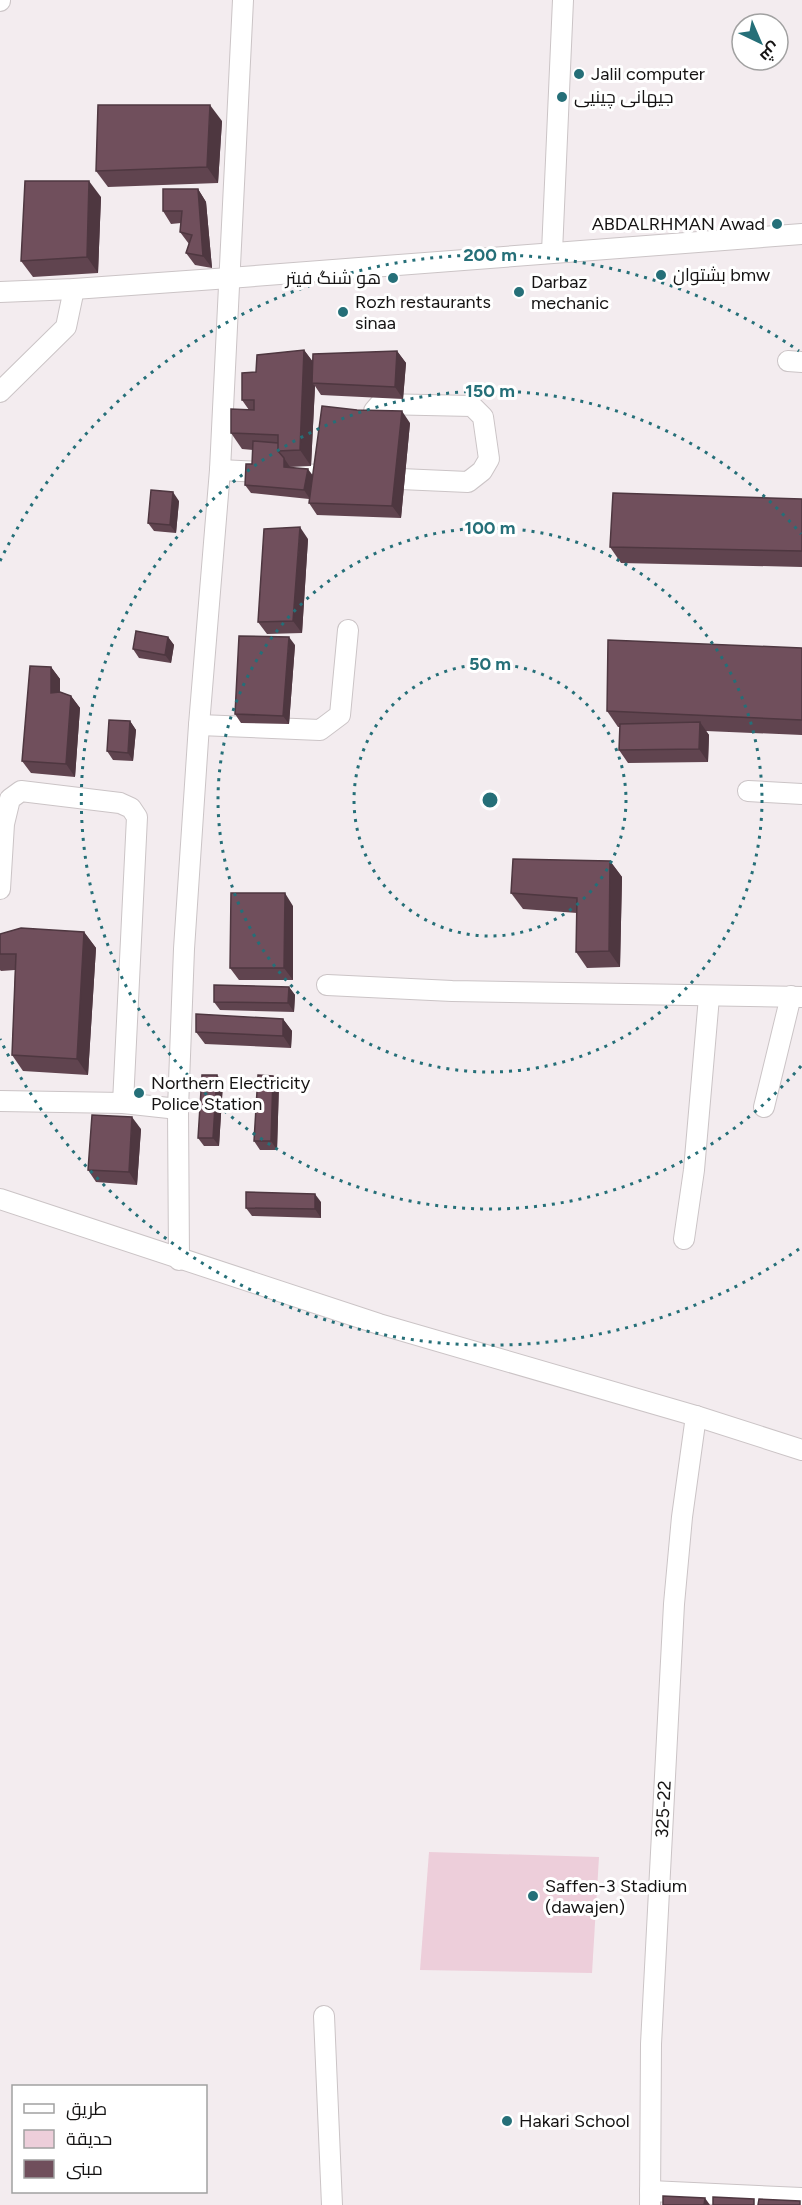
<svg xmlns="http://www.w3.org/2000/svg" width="802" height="2205" font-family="Figtree,Cairo,sans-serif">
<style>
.green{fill:#edceda}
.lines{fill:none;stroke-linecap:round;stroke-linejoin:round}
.minor-casing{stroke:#cbc4c6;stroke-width:22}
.minor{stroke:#fff;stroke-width:20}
.wall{fill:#60444f}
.shaded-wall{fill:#4e3740}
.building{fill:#704f5c;stroke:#4e3740;stroke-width:1.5}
.ring{fill:none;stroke:#256f78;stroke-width:3;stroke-dasharray:3 6}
.poi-dot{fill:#256f78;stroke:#fff;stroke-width:2}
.labels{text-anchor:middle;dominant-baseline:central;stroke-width:6;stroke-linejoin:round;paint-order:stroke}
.poi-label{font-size:18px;fill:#151313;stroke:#fff;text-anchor:start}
.street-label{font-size:18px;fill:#151313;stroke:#fff}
.centre{fill:#256f78;stroke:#fff;stroke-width:3}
.ring-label{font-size:18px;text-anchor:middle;font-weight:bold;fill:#256f78;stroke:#fff;stroke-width:6;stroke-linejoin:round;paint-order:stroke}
</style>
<rect width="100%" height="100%" fill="#f3ecef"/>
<path class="green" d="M429,1852L599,1857L592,1973L420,1970Z"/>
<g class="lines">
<g class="minor-casing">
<g id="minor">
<path d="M0,1V0"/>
<path d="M552,252L563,0"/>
<path d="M0,292L74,289L229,278L802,234"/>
<path d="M788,361L802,362"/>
<path d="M0,392L66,327L74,289"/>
<path d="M373,436L374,411L380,404L472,406L483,417L489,459L482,471L468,482L378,478"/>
<path d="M220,470L340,476"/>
<path d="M199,725L320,730L340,715L348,630"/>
<path d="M748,791L802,794"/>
<path d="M0,889L4,824L10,799L21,791L120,803L131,808L137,817L123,1103"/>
<path d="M327,985L452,991L802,997"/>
<path d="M0,1101L123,1103L178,1109"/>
<path d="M764,1107L791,996"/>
<path d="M0,1199L379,1324L696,1416L802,1450"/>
<path d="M684,1239L694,1170L709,997"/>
<path d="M179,1260L178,1109L184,949L199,725L220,470L243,0"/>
<path d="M324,2016L332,2205"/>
<path d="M650,2191L802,2198"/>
<path id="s1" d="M650,2205L651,2044L674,1604L682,1517L696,1416"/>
</g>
</g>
<use href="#minor" class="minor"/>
</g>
<path class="wall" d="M222,121L218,183L108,187L96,171Z
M198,189L206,202L212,268L195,265L186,253L189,244L180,232L181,223L171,224L163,211Z
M101,197L98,273L33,277L21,261Z
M304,350L313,362L397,351L406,363L403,399L321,395L315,386L311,466L290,467L313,476L410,423L401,518L317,515L309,503V499L251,493L245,485L252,464L253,450L242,449L231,433L249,410L242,400L256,372Z
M802,499V567L621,563L610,547Z
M179,501L176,533L154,531L148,523Z
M308,539L302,633L267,634L258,622Z
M168,637L174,645L171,663L139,658L133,649Z
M295,645L289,724L241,723L235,714Z
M802,648V735L706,731L709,735L708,762L628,763L619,750L620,727H618L607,711Z
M51,667L60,679V692L71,696L80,708L75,777L31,773L22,761Z
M130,721L136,730L133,761L113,760L107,751Z
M610,861L622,877L620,967L587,968L576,952L577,913L523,909L511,893Z
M293,906V980H239L230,968Z
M84,932L96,948L88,1075L23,1071L12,1055L15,970L1,971L0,970V934Z
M289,987L295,995L294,1012L220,1010L214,1002Z
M283,1019L292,1031L291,1048L205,1044L196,1032Z
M217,1075L223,1083L219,1146H204L198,1138Z
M279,1084L277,1150H260L254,1141Z
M141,1129L137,1185L96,1182L88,1170Z
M321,1202V1218L252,1216L246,1208Z"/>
<path class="shaded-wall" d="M210,105L222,121L218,183L207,167Z
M89,181L101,197L98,273L87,257Z
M198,189L206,202L212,268L203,256Z
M304,350L316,366L312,383L315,386L311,466L300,450Z
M397,351L406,363L403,399L395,387Z
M402,411L410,423L401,518L392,506Z
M284,458L290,467H284Z
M308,469L314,477L310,499L304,490Z
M173,492L179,501L176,533L170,525Z
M300,527L308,539L302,633L293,621Z
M168,637L174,645L171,663L165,655Z
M289,637L295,645L289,724L283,716Z
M51,667L60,679V705L51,693Z
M71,696L80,708L75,777L66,764Z
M130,721L136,730L133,761L128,753Z
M700,722L709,735L708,762L699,749Z
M610,861L622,877L620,967L609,951Z
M285,893L293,906V980L284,968Z
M84,932L96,948L88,1075L77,1059Z
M289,987L295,995L294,1012L288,1003Z
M283,1019L292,1031L291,1048L283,1036Z
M217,1075L223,1083L219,1146L213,1138Z
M273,1076L279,1084L277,1150L271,1141Z
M132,1117L141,1129L137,1185L129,1172Z
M315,1194L321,1202V1218L315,1209Z
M705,2198L710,2205H704Z"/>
<path class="building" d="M98,105H210L207,167L96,171Z
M25,181H89L87,257L21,261Z
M163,189H198L203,256L186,253L192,235L180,232L182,211H163Z
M304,350L300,450L278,451V435L231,433V409L254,410V400H242V373L256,372L257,355Z
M397,351L395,387L312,383L313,354Z
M322,406L357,410L402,411L392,506L309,503Z
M253,441L278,443V451L284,458V467L308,469L304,490L245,485L246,464H252Z
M151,490L173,492L170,525L148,523Z
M613,493L802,499V551L610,547Z
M300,527L293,621L258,622L264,529Z
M136,631L168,637L165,655L133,649Z
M239,636L289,637L283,716L235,714Z
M608,640L802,648V720L607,711Z
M30,666L51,667V693L60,692L71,696L66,764L22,761Z
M109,720L130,721L128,753L107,751Z
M700,722L699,749L619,750L620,724Z
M513,859L610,861L609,951L576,952L577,898L511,893Z
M231,893H285L284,968H230Z
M21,928L84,932L77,1059L12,1055L16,954H0V934Z
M214,985L289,987L288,1003L214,1002Z
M196,1014L283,1019V1036L196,1032Z
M202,1075H217L213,1138H198Z
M258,1075L273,1076L271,1141H254Z
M92,1115L132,1117L129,1172L88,1170Z
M246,1192L315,1194V1209L246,1208Z
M663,2196L705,2198L704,2205H663Z
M713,2197L754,2199V2205H713Z
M759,2199L800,2201V2205H758Z"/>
<g class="ring">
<circle cx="490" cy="800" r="136"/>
<circle cx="490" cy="800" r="272"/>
<path d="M801 1066A409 409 0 1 1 801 534"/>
<path d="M799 1249A545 545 0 0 1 0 1039M0 561A545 545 0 0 1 799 351"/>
</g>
<g class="poi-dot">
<circle cx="579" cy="74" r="6"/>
<circle cx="562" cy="97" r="6"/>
<circle cx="777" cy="224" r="6"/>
<circle cx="661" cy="275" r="6"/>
<circle cx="393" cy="278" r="6"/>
<circle cx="519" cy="292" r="6"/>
<circle cx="343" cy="312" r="6"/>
<circle cx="139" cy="1093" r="6"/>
<circle cx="533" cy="1896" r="6"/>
<circle cx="507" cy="2121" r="6"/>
</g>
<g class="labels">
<g class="poi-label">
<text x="591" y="74">Jalil computer</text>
<text x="574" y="97">جیهانی چینیی</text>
<text x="765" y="224" text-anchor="end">ABDALRHMAN Awad</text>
<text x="673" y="275">بشتوان bmw</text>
<text x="381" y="278" text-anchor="end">هو شنگ فيتر</text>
<text x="531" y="282">Darbaz<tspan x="531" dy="21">mechanic</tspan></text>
<text x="355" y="302">Rozh restaurants<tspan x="355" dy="21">sinaa</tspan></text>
<text x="151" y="1083">Northern Electricity<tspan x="151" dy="21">Police Station</tspan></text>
<text x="545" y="1886">Saffen-3 Stadium<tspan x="545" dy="21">(dawajen)</tspan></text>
<text x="519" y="2121">Hakari School</text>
</g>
<g class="street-label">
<text stroke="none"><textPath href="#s1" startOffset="396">325-22</textPath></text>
</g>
</g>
<circle cx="490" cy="800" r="9" class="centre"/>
<g class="ring-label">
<text x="490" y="261">200 m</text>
<text x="490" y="397">150 m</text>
<text x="490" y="534">100 m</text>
<text x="490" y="670">50 m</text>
</g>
<rect x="12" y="2085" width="195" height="108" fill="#ffffff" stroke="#a1a1a1" stroke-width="1.5"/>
<rect x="24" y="2104" width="30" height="9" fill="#ffffff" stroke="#a1a1a1" stroke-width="1.5"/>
<text x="66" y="2115" font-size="18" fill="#151313">طريق</text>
<rect x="24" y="2130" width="30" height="18" fill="#edceda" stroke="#a1a1a1" stroke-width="1.5"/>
<text x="66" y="2145" font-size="18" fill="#151313">حديقة</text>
<rect x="24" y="2160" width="30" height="18" fill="#704f5c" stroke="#a1a1a1" stroke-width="1.5"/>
<text x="66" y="2175" font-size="18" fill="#151313">مبنى</text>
<g transform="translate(760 42) rotate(136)"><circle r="28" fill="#ffffff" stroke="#a1a1a1" stroke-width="1.5"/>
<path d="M0-4.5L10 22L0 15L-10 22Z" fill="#256f78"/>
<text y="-9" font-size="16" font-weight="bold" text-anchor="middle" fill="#151313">ش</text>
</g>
</svg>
